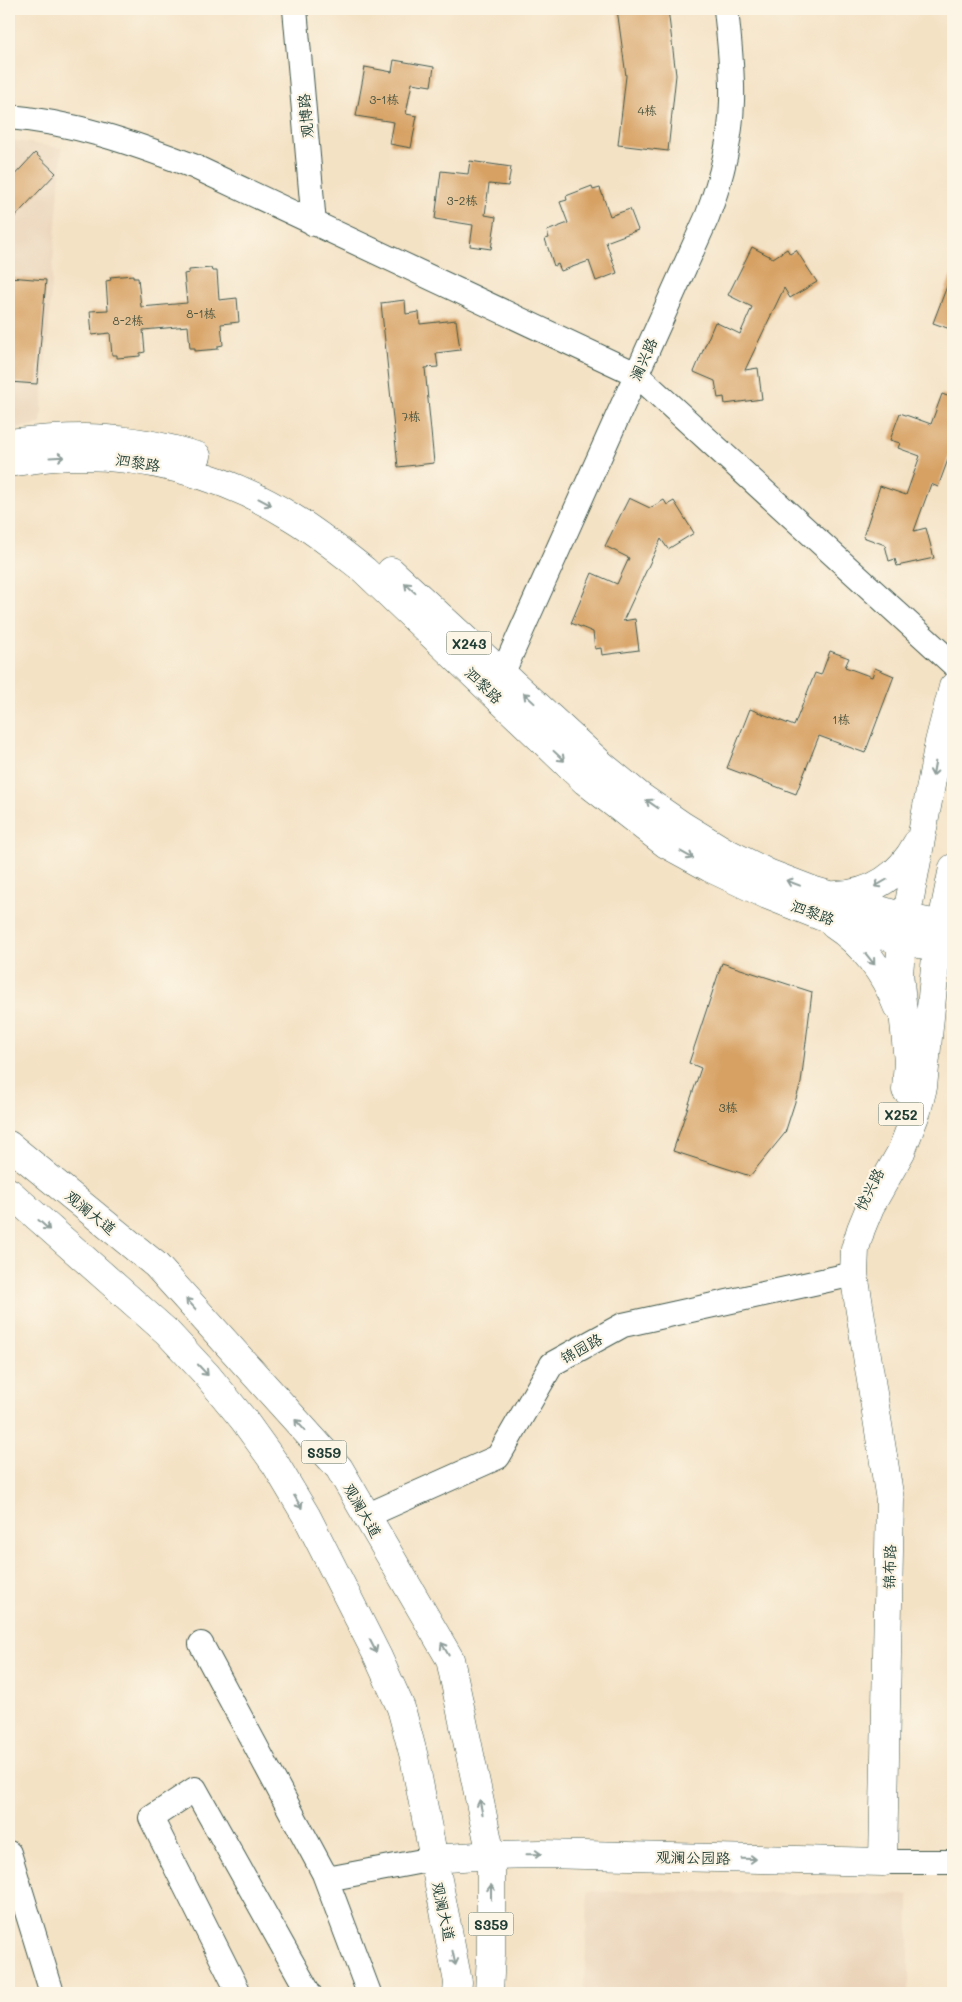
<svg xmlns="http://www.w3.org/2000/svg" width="962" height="2002" font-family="Mali,'LXGW WenKai TC',sans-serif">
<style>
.built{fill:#ead3b8}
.building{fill:#d7a164}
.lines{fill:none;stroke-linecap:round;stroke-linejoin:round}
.minor-casing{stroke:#3f564a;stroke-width:26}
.major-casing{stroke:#3f564a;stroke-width:29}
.minor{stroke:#fff;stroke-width:24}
.major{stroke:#fff;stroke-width:28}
.oneway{stroke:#8f9e9a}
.labels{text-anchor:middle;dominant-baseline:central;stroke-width:4.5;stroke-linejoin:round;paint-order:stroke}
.number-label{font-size:12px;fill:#4d5640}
.shield{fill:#fcf5e5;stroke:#617469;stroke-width:1}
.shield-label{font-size:14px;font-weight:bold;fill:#1f3d34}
.street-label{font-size:15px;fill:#1f3d34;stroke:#fcf5e5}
</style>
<rect width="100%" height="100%" fill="#fcf5e5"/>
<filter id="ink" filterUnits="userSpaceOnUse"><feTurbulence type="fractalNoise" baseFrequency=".02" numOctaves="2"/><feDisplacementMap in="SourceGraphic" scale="10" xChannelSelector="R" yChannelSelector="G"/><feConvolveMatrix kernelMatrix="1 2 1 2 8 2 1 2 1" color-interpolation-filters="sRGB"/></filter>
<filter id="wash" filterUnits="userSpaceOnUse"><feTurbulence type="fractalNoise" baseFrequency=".0096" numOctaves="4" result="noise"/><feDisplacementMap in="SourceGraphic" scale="20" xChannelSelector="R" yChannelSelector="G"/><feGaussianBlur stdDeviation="1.12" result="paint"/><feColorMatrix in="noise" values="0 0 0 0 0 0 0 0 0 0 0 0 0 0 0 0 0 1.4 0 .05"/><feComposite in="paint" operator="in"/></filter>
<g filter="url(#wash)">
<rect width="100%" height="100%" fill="#f4e2c5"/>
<path class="built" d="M9,140L62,148L41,424L9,429Z
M588,1891L909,1895V1993H584Z"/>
<g id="blocks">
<path class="building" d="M617,9H668L676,75L668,151L618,145L626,76Z
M394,60L434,67L431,86L412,83L406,114L417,116L411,148L390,144L394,122L356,116L365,67L392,72Z
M35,153L56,173L9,223V181Z
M470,161L511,167L508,186L489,184L485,215L496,217L491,249L470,246L473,225L435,219L441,171L468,174Z
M592,186L593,190L600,188L610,216L630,209L638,230L606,242L617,273L596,281L589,261L561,271L558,264L554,266L545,239L549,238L547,231L568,223L560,202L567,200L566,196Z
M752,247L773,258L787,249L790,254L796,250L817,282L790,298L784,288L745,370L758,368L762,399L725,404L724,397L718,398L715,381L694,372L715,322L740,334L752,307L728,295Z
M211,268L212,271H217L219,300L237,298L239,322L221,324L223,345L218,346V349L195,351V348H190L188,326L166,328L143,330L145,352L140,353V356L117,358V355H112L110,333L92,335L90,311L108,310L106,281L111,280L110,277L133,275V278H138L141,307L187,303L184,274L189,273V270Z
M952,273H953V330L933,323Z
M9,277L46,280L37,384L9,382Z
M405,300L406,314L419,312L420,324L456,320L460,350L436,353L438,367L425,368L434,463L398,467L381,303Z
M942,394L953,398V446L938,487L931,484L914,531L926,528L934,558L897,566L895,559L889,561L885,545L863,537L880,486L906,495L920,456L898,448L900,443L890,440L900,413L931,424Z
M629,498L650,508L664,500L667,505L674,501L694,533L668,549L661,539L623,621L635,619L639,650L602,655L601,648L595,649L593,632L571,623L592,573L617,584L629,558L605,546Z
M830,651L849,658L845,667L872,677L875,668L894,676L865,753L819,736L796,794L727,768L750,709L794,726L815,673L821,675Z
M722,963L812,992L801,1083L785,1133L750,1176L673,1151L701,1068L689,1063Z"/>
</g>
</g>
<g filter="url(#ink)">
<use href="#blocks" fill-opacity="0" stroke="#3f564a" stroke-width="1"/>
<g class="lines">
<g class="minor-casing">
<path id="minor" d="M295,9L314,224
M9,117C73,122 133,143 193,166L636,374L953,664
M495,690L707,217C721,180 731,141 732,101C733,70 729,39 726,9
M366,1516L498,1457L552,1364L623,1325L854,1274
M201,1644L327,1879L433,1859
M9,1853L52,1993
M883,1862H953
M323,1871L369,1993
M239,1993L151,1818L195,1789L309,1993"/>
</g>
<g class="major-casing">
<path id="major" d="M9,443C80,435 128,435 197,456
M9,463C24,461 39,458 54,457C136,451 224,474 293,518C318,533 341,552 364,570L585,781L666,844L710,868L767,895L820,916L902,941L953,950
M391,571L602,765L641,797L683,826L724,851L768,873L815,891L907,918L953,927
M836,895C873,894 900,875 917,843
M834,925C862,943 885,974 897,1006
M906,1090L908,1061L899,973L902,941L939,742L953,687
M9,1145L156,1265L339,1468L450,1659L491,1855V1954L489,1993
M9,1192L167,1332L206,1374L243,1419L276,1465L307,1517L378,1657L401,1708L414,1757L458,1982L457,1993
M433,1859L491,1855L541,1854L883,1862L890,1500L854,1274L855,1249L861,1229L870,1207L901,1152L917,1111L923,1087L937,947L953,868"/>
</g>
<use href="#minor" class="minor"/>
<use href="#major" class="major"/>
</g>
<defs><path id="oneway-shaft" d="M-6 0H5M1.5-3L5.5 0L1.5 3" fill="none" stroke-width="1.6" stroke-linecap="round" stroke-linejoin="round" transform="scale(1.25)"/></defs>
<g class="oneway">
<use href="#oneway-shaft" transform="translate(57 457) rotate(-3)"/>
<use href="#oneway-shaft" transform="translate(265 502) rotate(28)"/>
<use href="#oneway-shaft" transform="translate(410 588) rotate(-137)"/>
<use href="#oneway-shaft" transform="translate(529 698) rotate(-137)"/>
<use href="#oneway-shaft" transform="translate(559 756) rotate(43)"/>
<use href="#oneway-shaft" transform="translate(934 769) rotate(100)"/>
<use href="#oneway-shaft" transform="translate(652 804) rotate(-145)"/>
<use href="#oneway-shaft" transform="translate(687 855) rotate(29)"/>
<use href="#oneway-shaft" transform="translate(793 883) rotate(-159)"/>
<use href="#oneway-shaft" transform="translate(881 883) rotate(150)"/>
<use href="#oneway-shaft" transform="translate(870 959) rotate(51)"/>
<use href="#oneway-shaft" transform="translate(44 1225) rotate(42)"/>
<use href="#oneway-shaft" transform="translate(191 1304) rotate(-132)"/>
<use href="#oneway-shaft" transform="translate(203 1370) rotate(47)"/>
<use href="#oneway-shaft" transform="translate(300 1425) rotate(-132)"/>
<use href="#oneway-shaft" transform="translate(298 1502) rotate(59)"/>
<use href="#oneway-shaft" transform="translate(373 1646) rotate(63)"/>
<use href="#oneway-shaft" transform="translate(445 1649) rotate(-120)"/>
<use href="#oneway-shaft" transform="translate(481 1807) rotate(-102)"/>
<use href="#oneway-shaft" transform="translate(534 1854) rotate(-1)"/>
<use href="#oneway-shaft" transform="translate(749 1859) rotate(1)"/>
<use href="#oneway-shaft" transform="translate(491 1892) rotate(-90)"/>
<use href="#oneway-shaft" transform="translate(454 1958) rotate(78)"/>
</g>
</g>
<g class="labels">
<g class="number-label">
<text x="384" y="99">3-1栋</text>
<text x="647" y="110">4栋</text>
<text x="462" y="200">3-2栋</text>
<text x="201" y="313">8-1栋</text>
<text x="128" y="320">8-2栋</text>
<text x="411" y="416">7栋</text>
<text x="841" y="719">1栋</text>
<text x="728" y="1107">3栋</text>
</g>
<g class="shield">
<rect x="446.5" y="631.5" width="45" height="23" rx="4"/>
<rect x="878.5" y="1102.5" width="45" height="23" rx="4"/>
<rect x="301.5" y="1440.5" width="45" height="23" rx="4"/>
<rect x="468.5" y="1912.5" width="45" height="23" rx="4"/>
</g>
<g class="shield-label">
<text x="469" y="643">X243</text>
<text x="901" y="1114">X252</text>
<text x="324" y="1452">S359</text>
<text x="491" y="1924">S359</text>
</g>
<g class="street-label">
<text transform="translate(305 116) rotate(-95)">观博路</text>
<text transform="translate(643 359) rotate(-66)">澜兴路</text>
<text transform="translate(138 462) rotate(9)">泗黎路</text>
<text transform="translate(484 685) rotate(44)">泗黎路</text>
<text transform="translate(813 912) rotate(20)">泗黎路</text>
<text transform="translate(869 1189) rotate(-63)">悦兴路</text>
<text transform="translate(91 1212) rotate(39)">观澜大道</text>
<text transform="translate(581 1348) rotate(-29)">锦园路</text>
<text transform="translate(363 1510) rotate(60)">观澜大道</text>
<text transform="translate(889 1567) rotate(-89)">锦布路</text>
<text transform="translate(693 1857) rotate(1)">观澜公园路</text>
<text transform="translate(444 1911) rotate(78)">观澜大道</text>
</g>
</g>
<rect width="962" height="2002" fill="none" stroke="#fcf5e5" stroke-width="30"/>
</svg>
